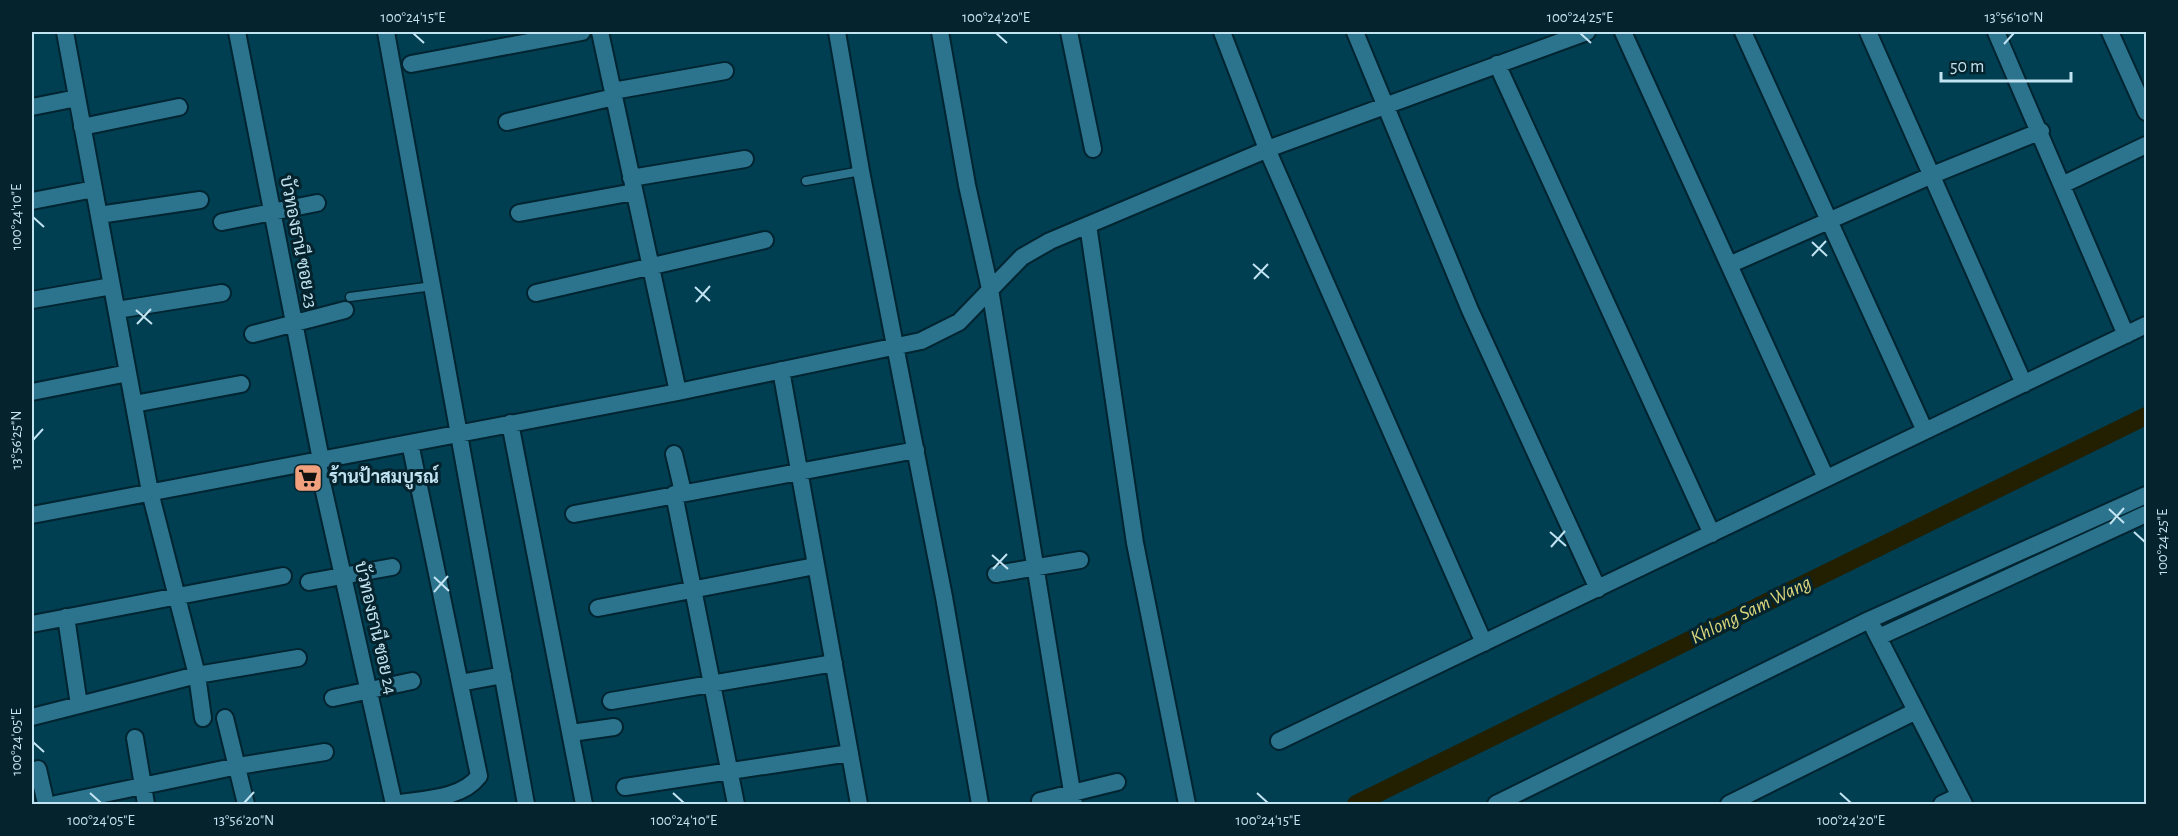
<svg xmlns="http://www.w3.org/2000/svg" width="2178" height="836" font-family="'Alegreya Sans',Sarabun,sans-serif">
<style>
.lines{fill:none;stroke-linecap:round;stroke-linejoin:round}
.canal{stroke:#232001;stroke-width:18}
.lane-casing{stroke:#002430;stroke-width:11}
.street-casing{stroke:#002430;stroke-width:20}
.lane{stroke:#2c748e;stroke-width:8}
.street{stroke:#2c748e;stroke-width:16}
.ticks{fill:none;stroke:#c2e3f1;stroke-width:2}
.labels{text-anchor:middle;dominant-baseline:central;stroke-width:6;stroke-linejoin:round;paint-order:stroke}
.street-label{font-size:18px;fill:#c2e3f1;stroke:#04232d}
.poi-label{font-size:18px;font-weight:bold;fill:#c2e3f1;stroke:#04232d;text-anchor:start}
.water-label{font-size:20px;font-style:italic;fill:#ddd67b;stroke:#04232d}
.neatline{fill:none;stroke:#c2e3f1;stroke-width:2}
.ticks-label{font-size:15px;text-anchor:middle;fill:#c2e3f1}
</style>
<rect width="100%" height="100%" fill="#003e51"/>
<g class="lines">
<path class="canal" d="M1356,804L2146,416"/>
<g class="lane-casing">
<path id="lane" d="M806,181L861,171
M350,297L433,286"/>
</g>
<g class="street-casing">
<path id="street" d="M65,32L150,492L197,675L203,718
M237,32L321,460
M386,32L526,804
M600,32L678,392
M837,32L861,171L944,597L980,804
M940,32L967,185L990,289L1074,804
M1069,32L1093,149
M1222,32L1267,149L1484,643
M1355,32L1470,310L1598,589
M1623,32L1826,478
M1743,32L1925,431
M1868,32L2024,384
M1996,32L2126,335
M2110,32L2146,112
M411,64L582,32
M1497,64L1712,534
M613,91L725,71
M32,107L77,98
M507,122L614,97
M82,127L179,107
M631,178L745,159
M2062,185L2146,145
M32,201L94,189
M519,213L634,192
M99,215L200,200
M222,222L317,203
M1088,225L1135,543L1187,804
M1729,265L1930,176L2041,131
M536,293L765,240
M32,300L112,286
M117,310L222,293
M253,334L345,310
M781,370L859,804
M32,392L128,373
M134,404L241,384
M510,423L584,804
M674,454L683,492
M317,460L394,804
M674,494L736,804
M574,514L916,450
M32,515L678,392L921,341L959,322L1022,257L1050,241L1273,147L1587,32
M996,574L1080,560
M309,582L392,567
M598,608L815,566
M66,617L79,705
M32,624L283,576
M1874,629L1964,804
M1879,637L2146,514
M460,683L503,675
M333,698L412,681
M611,701L834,663
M32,717L197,675L298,658
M225,718L246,804
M571,733L614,727
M135,738L146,804
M1279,741L2146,325
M38,769L46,804
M625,787L850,753
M1040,801L1117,782
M56,804L238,766L325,752
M393,804C422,799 461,800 479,776L410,443
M1496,804L1869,620L2146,495
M1729,804L1916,711
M1942,804L1959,796"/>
</g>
<use href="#lane" class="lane"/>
<use href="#street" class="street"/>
</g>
<path class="ticks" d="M413,33L424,43M996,33L1007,43M1580,33L1591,43M2004,44L2014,33M33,217L44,227M1812,242L1827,256M1812,256L1826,241M1253,264L1269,278M1254,279L1268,264M695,287L710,301M696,302L710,286M136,310L152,324M137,324L151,309M33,440L43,429M2109,509L2124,523M2110,524L2124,508M1550,532L1566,546M2134,532L2145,542M1551,547L1565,531M992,555L1008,569M993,569L1007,554M434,577L449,591M434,592L448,576M33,742L44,752M90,793L101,803M673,793L684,803M1257,793L1268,803M1840,793L1851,803M244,803L254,792"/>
<defs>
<g id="supermarket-square" transform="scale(1.5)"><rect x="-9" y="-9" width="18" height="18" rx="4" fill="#f1a17d" stroke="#04232d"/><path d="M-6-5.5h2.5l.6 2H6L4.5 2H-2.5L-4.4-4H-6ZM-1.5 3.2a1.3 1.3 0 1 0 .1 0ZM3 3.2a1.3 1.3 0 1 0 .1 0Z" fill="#111"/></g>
</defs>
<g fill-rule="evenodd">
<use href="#supermarket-square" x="308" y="478"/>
</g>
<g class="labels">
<g class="street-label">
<text transform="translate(298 242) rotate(79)">บัวทองธานี ซอย 23</text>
<text transform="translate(375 628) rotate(77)">บัวทองธานี ซอย 24</text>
</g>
<g class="poi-label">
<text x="329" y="478">ร้านป้าสมบูรณ์</text>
</g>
<g class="water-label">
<text transform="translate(1751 610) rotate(-26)">Khlong Sam Wang</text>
</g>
</g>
<rect width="2178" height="836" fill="none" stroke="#04232d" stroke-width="66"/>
<path d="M1941 72v9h130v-9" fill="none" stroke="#c2e3f1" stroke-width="3"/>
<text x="1950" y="72" font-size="18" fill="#c2e3f1" stroke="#04232d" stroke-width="4.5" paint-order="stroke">50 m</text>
<rect x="33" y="33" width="2112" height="770" class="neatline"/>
<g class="ticks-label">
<text x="413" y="22">100°24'15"E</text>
<text x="996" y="22">100°24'20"E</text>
<text x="1580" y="22">100°24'25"E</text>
<text x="2014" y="22">13°56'10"N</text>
<text transform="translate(16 217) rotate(-90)" y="5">100°24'10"E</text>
<text transform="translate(16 440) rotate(-90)" y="5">13°56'25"N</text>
<text transform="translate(2162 542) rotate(-90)" y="5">100°24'25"E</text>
<text transform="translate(16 742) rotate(-90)" y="5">100°24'05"E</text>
<text x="101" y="825">100°24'05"E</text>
<text x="244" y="825">13°56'20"N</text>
<text x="684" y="825">100°24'10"E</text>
<text x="1268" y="825">100°24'15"E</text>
<text x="1851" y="825">100°24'20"E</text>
</g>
</svg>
